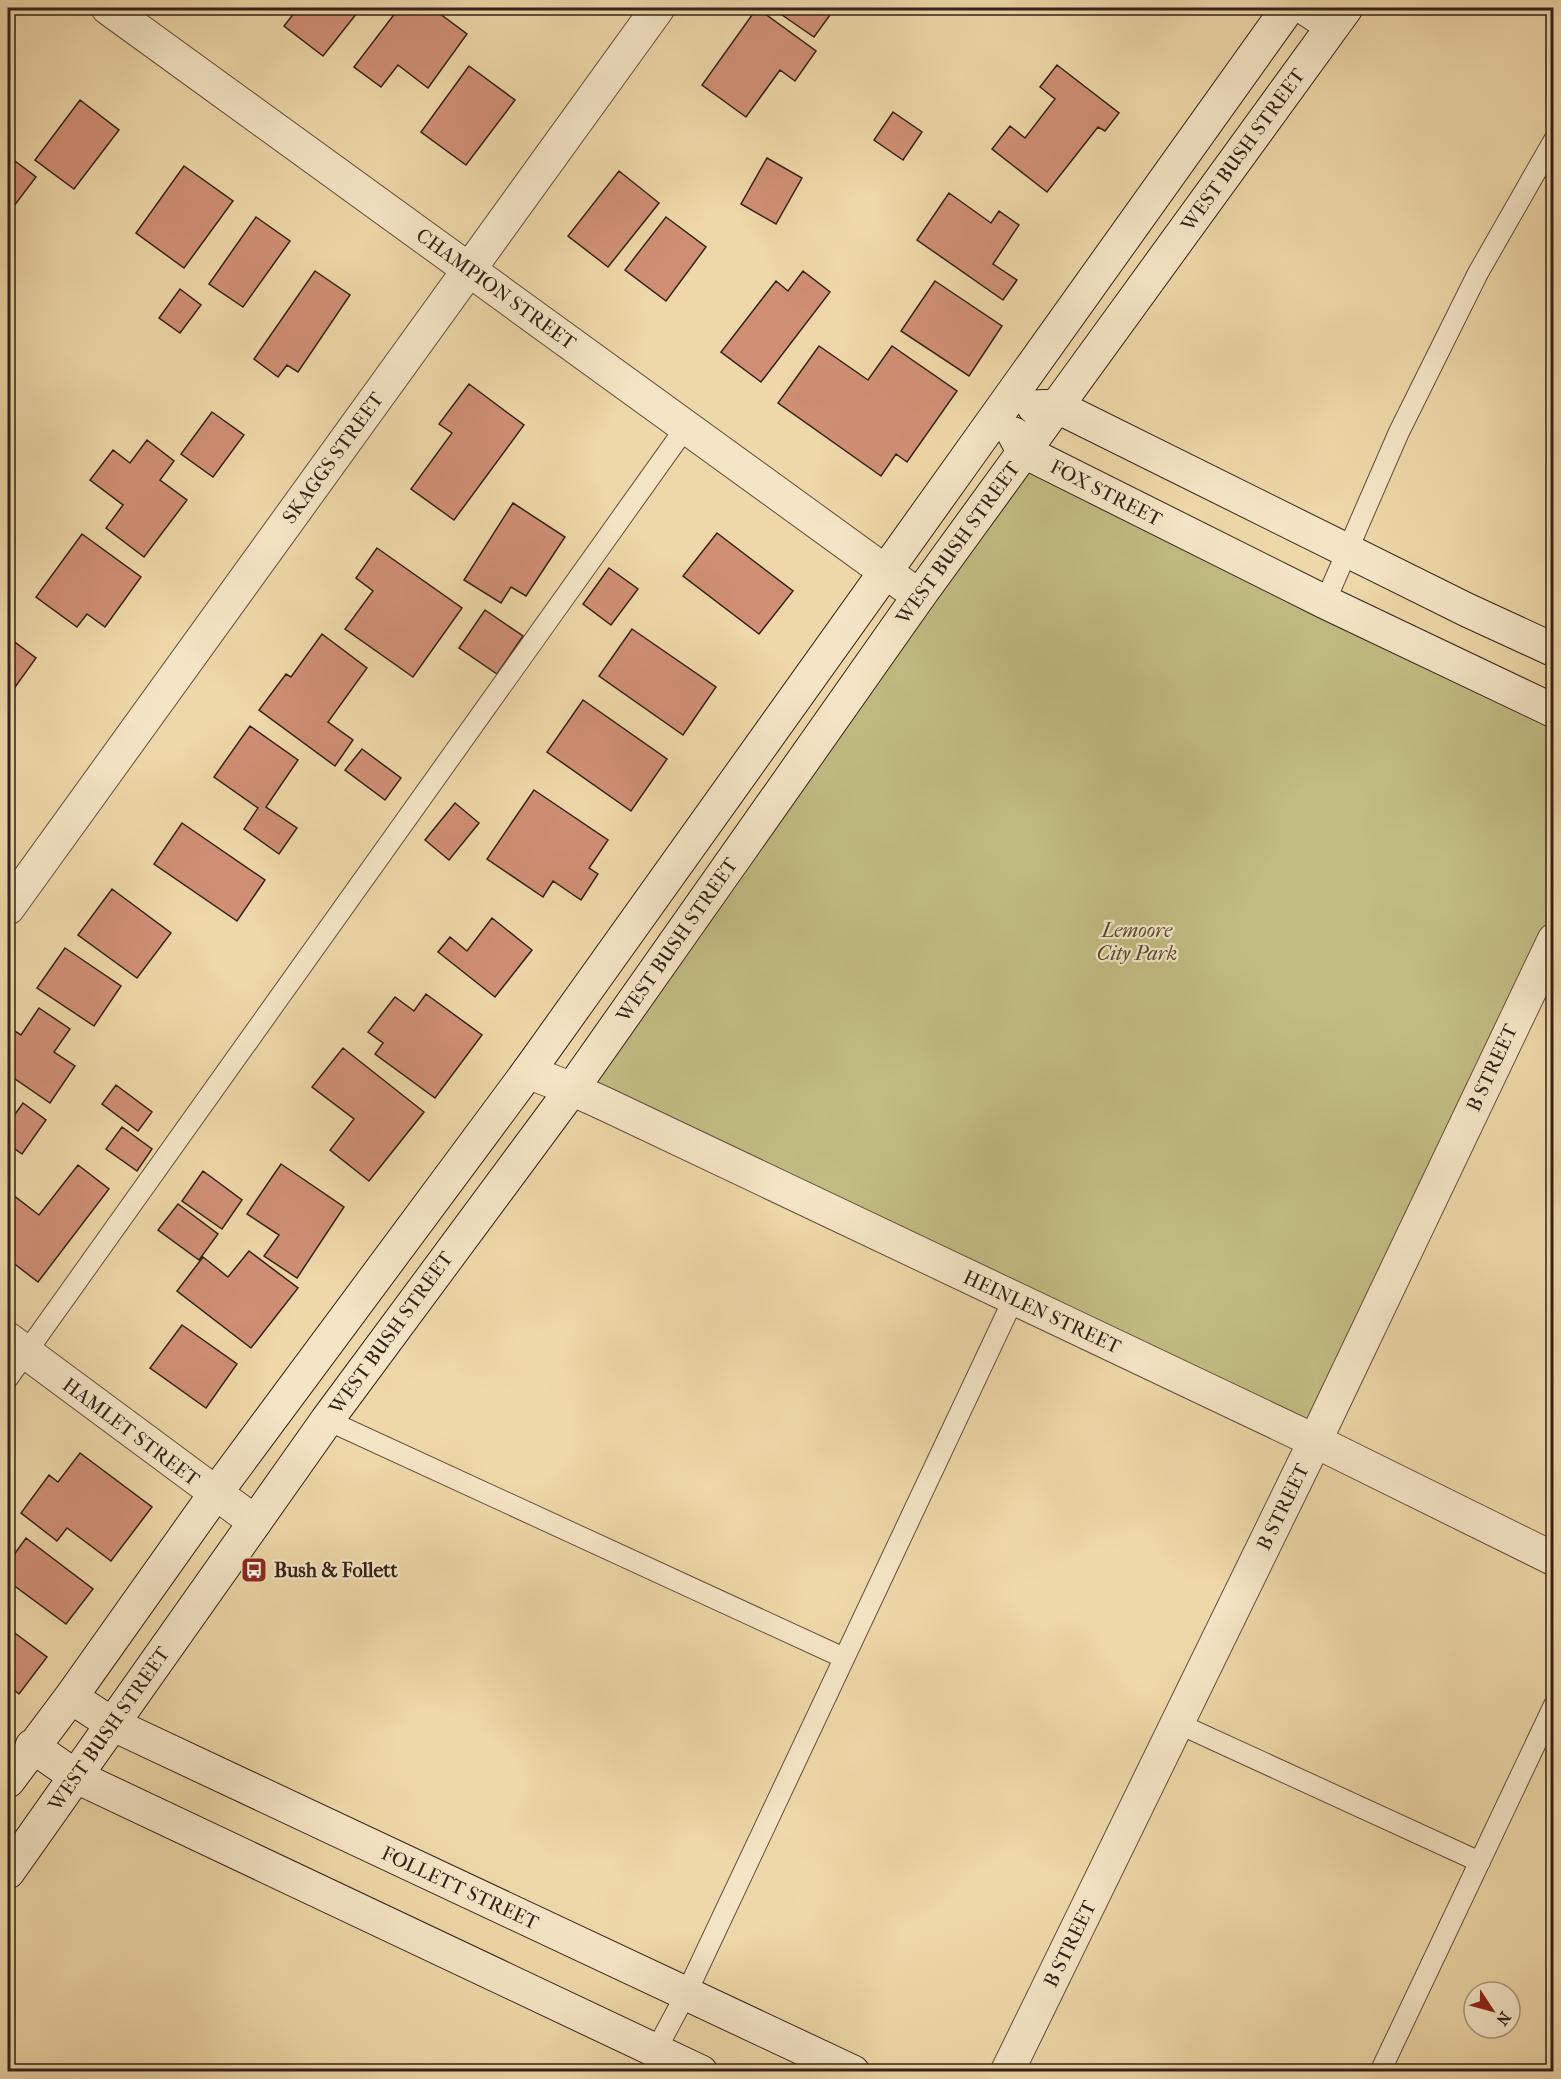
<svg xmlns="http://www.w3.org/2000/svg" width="1561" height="2079" font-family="'IM FELL French Canon',serif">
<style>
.green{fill:#c1bc82;stroke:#7a6f4d;stroke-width:1.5}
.building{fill:#d08f75;stroke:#332218;stroke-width:1.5}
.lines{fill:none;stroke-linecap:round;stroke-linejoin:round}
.lane-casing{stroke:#624f3c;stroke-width:22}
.street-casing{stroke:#624f3c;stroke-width:35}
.secondary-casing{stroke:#332218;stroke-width:35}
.lane{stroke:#f4e5c6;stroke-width:20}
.street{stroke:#f4e5c6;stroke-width:33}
.secondary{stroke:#f4e5c6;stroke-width:33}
.labels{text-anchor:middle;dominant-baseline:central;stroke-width:4.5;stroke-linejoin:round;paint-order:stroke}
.street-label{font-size:20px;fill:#332218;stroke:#f4e5c6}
.park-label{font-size:20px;font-style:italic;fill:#564832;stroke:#f4e5c6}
.poi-label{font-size:20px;font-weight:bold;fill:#332218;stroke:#f4e5c6;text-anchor:start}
</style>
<rect width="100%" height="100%" fill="#eed7a8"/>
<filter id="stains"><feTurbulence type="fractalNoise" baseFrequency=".00333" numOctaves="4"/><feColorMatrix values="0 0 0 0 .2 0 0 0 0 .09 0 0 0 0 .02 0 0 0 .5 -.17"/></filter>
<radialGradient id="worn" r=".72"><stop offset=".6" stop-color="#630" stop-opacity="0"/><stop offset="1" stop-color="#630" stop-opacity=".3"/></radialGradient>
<path class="green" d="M1023,451L1553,710V940L1315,1441L572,1089Z"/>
<path class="building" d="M298,8H361L323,56L284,26Z
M399,8H432L467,34L428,88L398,65L381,87L354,67Z
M757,8L816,51L795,81L780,70L746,117L702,85Z
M772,8H819L830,15L814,37Z
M1057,65L1119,113L1105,131L1098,127L1047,192L992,149L1010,126L1025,138L1055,99L1040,87Z
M469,66L515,100L466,165L421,132Z
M80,100L119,130L74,189L35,160Z
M893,112L922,132L903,160L874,140Z
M767,158L802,178L776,224L741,204Z
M15,161L36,177L14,206L8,201V172Z
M184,166L233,201L184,268L136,233Z
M619,171L659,203L608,267L568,236Z
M949,193L991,223L999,211L1019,225L993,264L1017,280L1003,300L917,240Z
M256,217L290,241L243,307L209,284Z
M666,217L706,247L666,301L625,270Z
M315,271L350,295L298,372L287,365L278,377L254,359Z
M803,271L830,292L761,382L721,352L776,281L788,291Z
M935,281L1002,326L969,376L901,331Z
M180,289L201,305L180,333L159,318Z
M819,346L868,380L892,346L957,391L907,462L896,454L881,476L778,403Z
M469,384L524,425L454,520L411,489L452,433L439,424Z
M212,412L244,435L213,477L181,454Z
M147,440L174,461L160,480L187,500L144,557L106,528L123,505L90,480L113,450L130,463Z
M513,503L565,537L526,596L511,587L501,603L464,580Z
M717,533L793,591L759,634L683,576Z
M82,534L141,577L105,627L87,614L77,627L36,597Z
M377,548L462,608L413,677L345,629L373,591L356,578Z
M609,568L638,589L611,625L583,604Z
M485,610L523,636L497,674L459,648Z
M632,629L716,687L683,735L599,676Z
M322,634L367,668L328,722L353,740L335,766L259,710L286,674L291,677Z
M8,637L36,658L8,697Z
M583,700L667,759L631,811L547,752Z
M250,726L298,760L266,807L297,828L279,854L244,829L258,808L214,777Z
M362,749L401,778L385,800L345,770Z
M534,790L608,840L589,868L598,874L581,900L553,881L543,897L487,859Z
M455,803L479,823L449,860L425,840Z
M182,823L265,880L237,921L154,864Z
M112,889L171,933L137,978L78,935Z
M492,918L532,950L495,997L438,952L450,937L467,951Z
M65,948L121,986L94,1026L37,988Z
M426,994L482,1035L435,1098L375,1054L383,1043L368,1032L395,997L414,1011Z
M39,1008L70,1029L54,1052L75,1066L50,1103L8,1074V1032L10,1028L21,1035Z
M343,1048L424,1112L369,1181L330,1150L354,1119L312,1087Z
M116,1085L152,1112L138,1131L102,1104Z
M23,1103L46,1120L22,1154L8,1144V1124Z
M122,1127L152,1149L137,1171L106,1149Z
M281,1164L344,1207L297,1278L264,1256L279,1235L247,1214Z
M78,1165L109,1189L38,1282L8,1259V1253L11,1248L8,1245V1194L9,1192L39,1215Z
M203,1171L242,1200L222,1229L182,1201Z
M178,1204L218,1234L199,1260L158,1230Z
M249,1251L298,1288L251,1348L177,1291L203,1257L228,1277Z
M182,1325L237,1364L206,1408L150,1368Z
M80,1453L152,1507L111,1561L67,1528L57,1541L21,1513L49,1475L58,1482Z
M26,1538L93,1589L66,1624L8,1581V1563Z
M8,1628L47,1657L19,1694L8,1685Z"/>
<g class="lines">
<g class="lane-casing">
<path id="lane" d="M1293,8L1328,31
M1325,602L1399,432L1478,273L1554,140
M8,1378L686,427
M327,1420L844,1658
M1177,1723L1480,1862
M656,2050L686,1994L1014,1298
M1380,2072L1554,1705"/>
</g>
<g class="street-casing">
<path id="street" d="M108,8L919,596
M8,908L658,8
M528,1072L572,1089L605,1104L1315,1441L1554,1559
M8,1339L255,1522
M1007,2072L1315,1441L1554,940"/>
</g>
<g class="secondary-casing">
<path id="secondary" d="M1034,407L1056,406L1467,610L1554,650
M1014,434L1023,451L1325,602L1554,711
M71,1697L112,1724L853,2072
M32,1746L75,1776L701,2072
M8,1781L71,1697L215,1494L528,1072L1288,8
M8,1872L327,1420L572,1089L919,596L1346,8"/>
</g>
<use href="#lane" class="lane"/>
<use href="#street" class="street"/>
<use href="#secondary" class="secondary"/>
</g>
<defs>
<g id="bus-square" transform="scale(1.35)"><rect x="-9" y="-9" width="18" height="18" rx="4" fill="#8f2418" stroke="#f4e5c6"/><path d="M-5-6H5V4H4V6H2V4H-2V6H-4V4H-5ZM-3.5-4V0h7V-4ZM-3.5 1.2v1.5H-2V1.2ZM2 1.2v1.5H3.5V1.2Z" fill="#fff"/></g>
</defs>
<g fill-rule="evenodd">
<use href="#bus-square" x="254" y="1570"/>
</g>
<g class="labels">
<g class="street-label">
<text transform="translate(1243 150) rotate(-54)">WEST BUSH STREET</text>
<text transform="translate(496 289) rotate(36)">CHAMPION STREET</text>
<text transform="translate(333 458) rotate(-54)">SKAGGS STREET</text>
<text transform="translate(1106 493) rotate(27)">FOX STREET</text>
<text transform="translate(958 543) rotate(-54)">WEST BUSH STREET</text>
<text transform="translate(677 940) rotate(-55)">WEST BUSH STREET</text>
<text transform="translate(1492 1068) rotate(-65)">B STREET</text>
<text transform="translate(1042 1312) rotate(25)">HEINLEN STREET</text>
<text transform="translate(391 1333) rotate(-54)">WEST BUSH STREET</text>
<text transform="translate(131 1432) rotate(37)">HAMLET STREET</text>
<text transform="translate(1283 1507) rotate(-64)">B STREET</text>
<text transform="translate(109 1729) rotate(-55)">WEST BUSH STREET</text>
<text transform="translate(460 1888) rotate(25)">FOLLETT STREET</text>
<text transform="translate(1070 1944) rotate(-64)">B STREET</text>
</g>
<g class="park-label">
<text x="1137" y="930">Lemoore<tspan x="1137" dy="23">City Park</tspan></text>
</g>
<g class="poi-label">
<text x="274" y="1570">Bush &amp; Follett</text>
</g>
</g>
<rect width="1561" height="2079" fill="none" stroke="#eed7a8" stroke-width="30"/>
<rect x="9" y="9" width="1543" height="2061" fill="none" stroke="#332218" stroke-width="3"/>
<rect x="15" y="15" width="1531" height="2049" fill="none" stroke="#332218" stroke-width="1.5"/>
<g transform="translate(1492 2010) rotate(126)"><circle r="28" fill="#f4e5c6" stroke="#a79780" stroke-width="1.5"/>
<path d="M0-4.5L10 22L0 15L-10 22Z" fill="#8f2418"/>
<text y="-9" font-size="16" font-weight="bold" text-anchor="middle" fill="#332218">N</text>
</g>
<rect width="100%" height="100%" filter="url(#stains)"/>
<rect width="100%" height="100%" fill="url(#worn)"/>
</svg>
